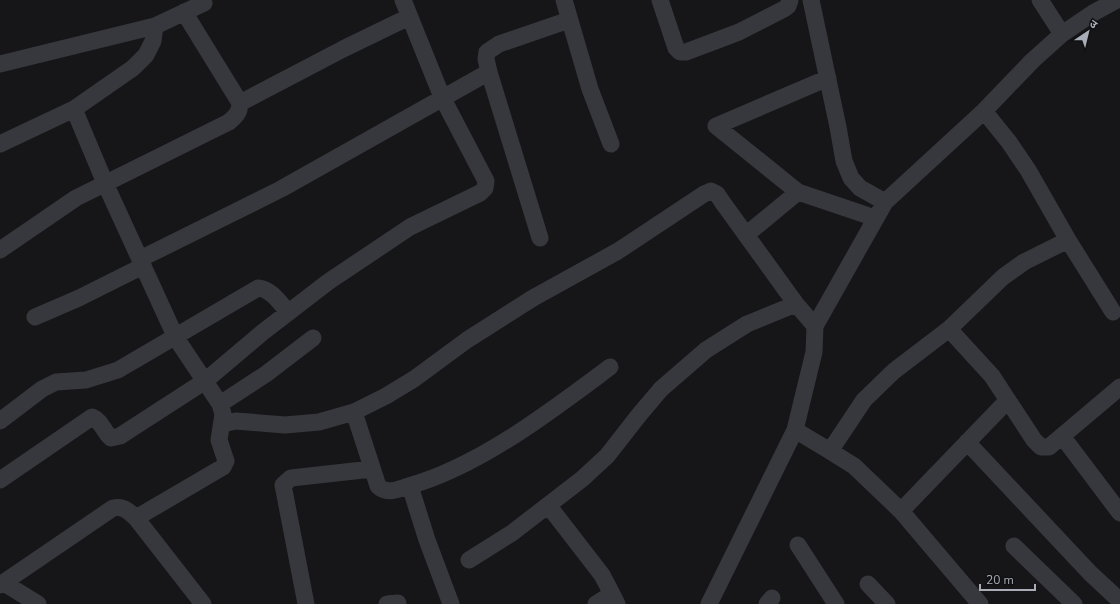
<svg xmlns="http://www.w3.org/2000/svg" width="1120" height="604" font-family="'Nunito Sans','Noto Sans Devanagari',sans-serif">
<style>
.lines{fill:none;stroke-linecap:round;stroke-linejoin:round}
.street{stroke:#37383d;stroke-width:17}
</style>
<rect width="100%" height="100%" fill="#161618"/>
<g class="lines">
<path class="street" d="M564,0L590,89L611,144
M660,0L676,48L680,52H686L739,32L784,9L788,6L790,0
M811,0L838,127L844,161L851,178L860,188L885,202
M1040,0L1062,34
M0,64L155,26L204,3
M828,78L716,126L798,192L875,218
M240,103L345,48L409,17
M74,109L105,183L176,338L220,404L223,414L219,440L226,461L223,467L136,518
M984,111L1009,142L1028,170L1068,240L1113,312
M0,144L74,109L133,68L146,55L153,41L155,26
M747,234L798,192
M540,238L489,72L486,59L487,52L499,44L569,20
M1068,240L1024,262L1003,277L949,329L992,376L1034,440L1041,447H1049L1120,387
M0,250L76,198L229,122C236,116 240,112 240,103L184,12
M140,259L281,189L489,72
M35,317L79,298L143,266
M220,404L266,374L313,338
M354,412L378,486C387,495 398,489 409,486C480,466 551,411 610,367
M0,421L42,389L56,382L86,380L118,370L258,288C271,289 280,303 288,312
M222,424L236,421L285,425L319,422L354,412L386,396L414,379L467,340L533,298L618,251L704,194L711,191L717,194L723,203L796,304L815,326
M795,430L830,451L864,400L894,371L949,329
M1062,436L1120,513
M967,442L1090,573L1120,601
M830,451L854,466L901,511L980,604
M0,480L92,417C102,421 103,431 111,438L120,436L205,381L263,332L328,282L410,227L480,193L485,188L486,181L442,97L403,0
M410,486L427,540L451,604
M548,505L602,575L612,594
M901,511L1008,400
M798,545L836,604
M1014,546L1074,604
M469,560L512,533L582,479L607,456L639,415L661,389L706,350L747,324L796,304
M4,583L38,604
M868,584L887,604
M0,585L113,508C124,506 128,511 136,518L203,604
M306,604L283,485L291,478L372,469
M387,604L398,603
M596,604L612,594L617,604
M709,604L795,430L814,352L815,326L885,202L984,111L1032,61L1062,34L1093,13L1117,0
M767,604L772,598"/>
</g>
<g transform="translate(1088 32) rotate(35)" stroke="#111113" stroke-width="3" paint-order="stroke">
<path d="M0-3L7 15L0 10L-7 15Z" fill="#a8adb8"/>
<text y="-6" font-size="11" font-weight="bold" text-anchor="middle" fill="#a8adb8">उ</text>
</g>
<path d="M980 584v6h55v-6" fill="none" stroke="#a8adb8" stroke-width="2"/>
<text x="986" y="584" font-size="12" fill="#a8adb8" stroke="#111113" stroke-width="3" paint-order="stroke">20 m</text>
</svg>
